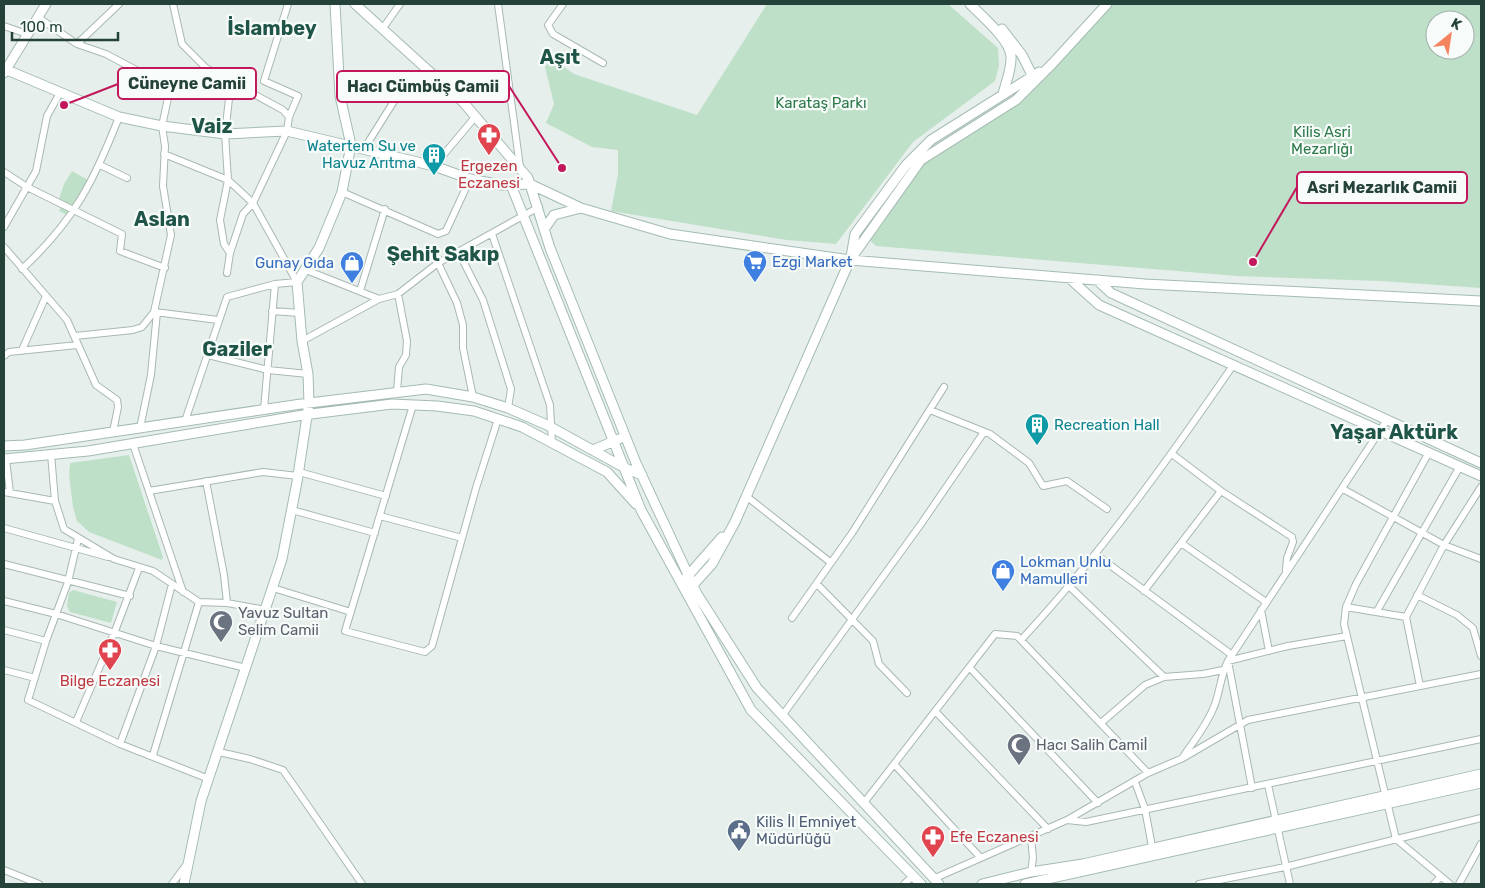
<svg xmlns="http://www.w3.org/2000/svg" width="1485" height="888" font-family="Rubik,sans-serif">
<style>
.green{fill:#bfe0c8;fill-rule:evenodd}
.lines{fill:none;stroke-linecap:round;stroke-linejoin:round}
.street-casing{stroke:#a8b8b2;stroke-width:8}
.secondary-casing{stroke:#a4bbb3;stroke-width:11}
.street{stroke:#fff;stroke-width:6}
.secondary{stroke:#fff;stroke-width:9}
.labels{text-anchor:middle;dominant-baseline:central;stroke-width:4.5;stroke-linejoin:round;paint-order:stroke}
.park-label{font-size:15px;fill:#2d7a4b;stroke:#f7fbf9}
.culture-label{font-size:15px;fill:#0d838f;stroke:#f7fbf9;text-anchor:end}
.health-label{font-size:15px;fill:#be3a42;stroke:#f7fbf9}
.shop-label{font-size:15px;fill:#366cbe;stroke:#f7fbf9;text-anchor:start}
.worship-label{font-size:15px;fill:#5b616d;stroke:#f7fbf9;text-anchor:start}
.service-label{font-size:15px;fill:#4e5e75;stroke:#f7fbf9;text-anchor:start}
.district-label{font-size:20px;font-weight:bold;fill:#1f5548;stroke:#f7fbf9}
.leader{fill:none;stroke:#c2185b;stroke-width:2}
.callout-dot{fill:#c2185b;stroke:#f7fbf9;stroke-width:2}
.callout{fill:#f7fbf9;stroke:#c2185b;stroke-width:2}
.callout-label{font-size:16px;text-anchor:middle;font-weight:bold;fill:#24423a}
</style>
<rect width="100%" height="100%" fill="#e6efeb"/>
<path class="green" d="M767,4H948L998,48L999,66L995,81L913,142L836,244L787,240L611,211L618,174V150L592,147L546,123L554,104L545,67L551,58L574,74L697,115Z
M1110,4H1481V288L1380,281L1237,276L876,246L865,235L923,159L1020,96ZM1435,20H1465V50H1435Z
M72,171L88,180L67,215L59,211L64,201L59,199L64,184Z
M129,455L163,557L162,560L89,532L77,521L73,507L69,475L70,463Z
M73,590L117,602L111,623L70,612L67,606L69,593Z"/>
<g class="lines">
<g class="street-casing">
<path id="street" d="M173,4L182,44L206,68L283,110L289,117L287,131L253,203L243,214L230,253L227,273
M288,4L264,81L298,96L289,117
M498,4L520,167
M563,4L548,25L553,34L603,63
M39,18L77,44L106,54L138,71L168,98L162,126L165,146L163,186L171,235L154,312L142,327L133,330L75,336
M4,26L27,34
M383,28L400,4
M77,44L119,4
M364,149L401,90
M164,154L228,180L253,203L297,282L275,284L227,297L185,421
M100,165L127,178
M434,166L476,116
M4,172L27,187L122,234L120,251L165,268
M342,192L438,234L446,231L470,179
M4,227L36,171L47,116L60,93
M492,234L550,405L552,443
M4,247L67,320L96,385L117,400L118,407L113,432
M458,251L483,300L511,389L508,408
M230,253L224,244L220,220L228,180L225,134L231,81
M438,263L457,303L463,325V348L473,397
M22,269C74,221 94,181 119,117
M306,270L379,299
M360,291L385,209
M272,311L300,313
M155,312L218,320
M302,341L379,299L398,294L438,263L539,207
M22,350L46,296
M208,355L268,370L308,374
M4,356L9,352L77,345
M397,391L399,367L406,355L407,341L398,294
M413,405L345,631L425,652L432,646L476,488L498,419
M264,409L275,284
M930,410L990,434L1029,463L1043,486L1067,481L1107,509
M140,428L151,375L157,312
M133,444L183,592
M51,454L55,501L64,529L114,559L153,571L199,602L227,603L266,610
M1172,454L1221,491L1292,537L1293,542L1287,558L1286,570
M1428,454L1356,584L1346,607L1344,624L1396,839L1450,884
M6,459L10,493
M299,472L386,496
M206,481L224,575L227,603
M1343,489L1444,545L1481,559
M149,491L263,472L298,476
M4,492L55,501
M746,496L830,562
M292,510L375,533
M380,516L462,538
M4,528L108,557
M78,539L68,582L46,641L28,700L120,744L209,779
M1181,543L1266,602
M1095,554L1232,655
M4,564L130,596
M817,584L873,641L879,664L907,693
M1070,587L1164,677
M273,588L351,612
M1144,591L1221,491
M1417,595L1457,615L1473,628L1481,656
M4,601L56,614L156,646L246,668
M1346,607L1406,617
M1261,610L1269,651
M1377,611L1459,468
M792,618L852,533L944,387
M4,630L46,641
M1021,640C1100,555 1168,460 1234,364
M970,668L1098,803
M4,670L35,678
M1420,686L1406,617L1444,545L1481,487
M936,712L1048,829
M782,716L921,524L984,432
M76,722L115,631L139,568
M1101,723L1145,685L1164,677L1203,674L1223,670
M120,744L156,646L172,584
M219,752L250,759L283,770L362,884
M153,755L199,602
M1183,757C1193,742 1206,726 1213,709C1220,694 1220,676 1228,661L1387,420
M895,765L980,857
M1135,782L1145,809L1153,852
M1268,785L1290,884
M1252,788L1228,661L1288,646L1347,636
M863,804L995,634L1017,636L1148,773
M1067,820L1086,822L1481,739
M4,870L39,884
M1031,872L1033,858L1031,837
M933,879L1067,820L1148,773L1183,758L1248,720L1481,674
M172,884L186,865
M904,884L913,876
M1199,884L1285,867L1481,818
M1434,884L1440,877
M1459,884L1481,844"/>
</g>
<g class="secondary-casing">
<path id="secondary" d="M355,4L463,102L528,178L550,248L636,463L697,594L757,688L939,884
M970,4C982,16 1010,40 1011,56C1012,68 1006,82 1003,94
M1002,29L1022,55L1035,81
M7,70L119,117L162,126L225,134L287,131L434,166L470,179L501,185L530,184L581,208L670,234L850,260L1145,284L1481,301
M4,73L46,4
M511,185L641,510L751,710L921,884
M545,228L554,215L581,208
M851,257L855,234L906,165L931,140L1039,72
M1069,278L1099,305L1481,476
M1097,280L1111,293L1481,463
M4,446L25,445L301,404L426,389L473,397L508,408L547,425L625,468L642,475
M593,450L619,439
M4,459L88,451L303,415L392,404L437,406L474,411L522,427L607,472L636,504
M686,578L722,537
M688,586L693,585L712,564L735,522L850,260L921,160L1016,100L1052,64L1107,4
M184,884L201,801L282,559L297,482L309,403L308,374L302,341L297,282L319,248L336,207L342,192L351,145L340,96L335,4
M982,884L1031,872L1083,864L1481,774
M1025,884L1481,783"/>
</g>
<use href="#street" class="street"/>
<use href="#secondary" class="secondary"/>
</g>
<defs>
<g id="pharmacy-pin" transform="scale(1.25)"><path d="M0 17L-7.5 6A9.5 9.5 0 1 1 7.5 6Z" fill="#e0444e" stroke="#f7fbf9"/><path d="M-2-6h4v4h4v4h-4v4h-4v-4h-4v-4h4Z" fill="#fff"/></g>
<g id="building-pin" transform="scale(1.25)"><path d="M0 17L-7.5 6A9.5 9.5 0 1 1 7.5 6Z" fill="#0f9aa8" stroke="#f7fbf9"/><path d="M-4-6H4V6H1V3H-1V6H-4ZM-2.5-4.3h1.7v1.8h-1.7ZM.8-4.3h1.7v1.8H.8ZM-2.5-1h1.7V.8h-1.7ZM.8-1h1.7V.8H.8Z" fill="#fff"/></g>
<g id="supermarket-pin" transform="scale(1.25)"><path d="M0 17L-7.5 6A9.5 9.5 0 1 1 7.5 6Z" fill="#3f7fe0" stroke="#f7fbf9"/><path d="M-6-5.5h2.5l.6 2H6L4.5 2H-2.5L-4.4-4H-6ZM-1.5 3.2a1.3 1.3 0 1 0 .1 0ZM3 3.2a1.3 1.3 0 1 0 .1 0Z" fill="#fff"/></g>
<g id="shop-pin" transform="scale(1.25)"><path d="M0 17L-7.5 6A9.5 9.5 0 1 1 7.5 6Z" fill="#3f7fe0" stroke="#f7fbf9"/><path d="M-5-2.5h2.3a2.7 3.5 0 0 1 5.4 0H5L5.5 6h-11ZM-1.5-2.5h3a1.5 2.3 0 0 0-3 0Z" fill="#fff"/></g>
<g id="mosque-pin" transform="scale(1.25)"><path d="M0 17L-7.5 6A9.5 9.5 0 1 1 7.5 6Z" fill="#6b7280" stroke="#f7fbf9"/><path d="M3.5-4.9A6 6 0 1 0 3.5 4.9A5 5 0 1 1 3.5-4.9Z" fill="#fff"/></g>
<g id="civic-pin" transform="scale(1.25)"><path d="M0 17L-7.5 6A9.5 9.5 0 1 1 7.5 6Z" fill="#5c6f8a" stroke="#f7fbf9"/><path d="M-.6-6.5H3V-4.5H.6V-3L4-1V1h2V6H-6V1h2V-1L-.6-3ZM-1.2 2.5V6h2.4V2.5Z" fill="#fff"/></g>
</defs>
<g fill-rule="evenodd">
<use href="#pharmacy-pin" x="489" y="135"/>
<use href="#building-pin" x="434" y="155"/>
<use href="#supermarket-pin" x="755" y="262"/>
<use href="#shop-pin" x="352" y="263"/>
<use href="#building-pin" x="1037" y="425"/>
<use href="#shop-pin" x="1003" y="571"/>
<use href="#mosque-pin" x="221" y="622"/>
<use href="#pharmacy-pin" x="110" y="650"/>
<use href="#mosque-pin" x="1019" y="745"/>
<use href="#civic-pin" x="739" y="831"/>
<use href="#pharmacy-pin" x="933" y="837"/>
</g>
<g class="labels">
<g class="park-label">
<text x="821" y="103">Karataş Parkı</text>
<text x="1322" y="132">Kilis Asri<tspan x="1322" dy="17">Mezarlığı</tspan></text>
</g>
<g class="culture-label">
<text x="416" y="146">Watertem Su ve<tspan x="416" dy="17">Havuz Arıtma</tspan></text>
<text x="1054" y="425" text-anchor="start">Recreation Hall</text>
</g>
<g class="health-label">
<text x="489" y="166">Ergezen<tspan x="489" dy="17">Eczanesi</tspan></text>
<text x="110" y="681">Bilge Eczanesi</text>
<text x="950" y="837" text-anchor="start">Efe Eczanesi</text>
</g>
<g class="shop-label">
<text x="772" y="262">Ezgi Market</text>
<text x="334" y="263" text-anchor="end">Gunay Gıda</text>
<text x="1020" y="562">Lokman Unlu<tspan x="1020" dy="17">Mamulleri</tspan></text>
</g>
<g class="worship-label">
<text x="238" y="613">Yavuz Sultan<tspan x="238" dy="17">Selim Camii</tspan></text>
<text x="1036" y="745">Hacı Salih Camiİ</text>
</g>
<g class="service-label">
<text x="756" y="822">Kilis İl Emniyet<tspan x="756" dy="17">Müdürlüğü</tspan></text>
</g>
<g class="district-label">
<text x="272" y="28">İslambey</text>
<text x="560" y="57">Aşıt</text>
<text x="212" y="126">Vaiz</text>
<text x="162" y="219">Aslan</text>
<text x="443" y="254">Şehit Sakıp</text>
<text x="237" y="349">Gaziler</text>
<text x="1394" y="432">Yaşar Aktürk</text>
</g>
</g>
<path class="leader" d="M64 105L118 84M562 168L509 86M1253 262L1297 187"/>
<g class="callout-dot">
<circle cx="64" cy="105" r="5"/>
<circle cx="562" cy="168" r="5"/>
<circle cx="1253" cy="262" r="5"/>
</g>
<g class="callout">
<rect x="118" y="68" width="138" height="31" rx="5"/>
<rect x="337" y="71" width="172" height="31" rx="5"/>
<rect x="1297" y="172" width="170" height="31" rx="5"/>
</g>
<g class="callout-label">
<text x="187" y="89">Cüneyne Camii</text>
<text x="423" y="92">Hacı Cümbüş Camii</text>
<text x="1382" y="193">Asri Mezarlık Camii</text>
</g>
<rect width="1485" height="888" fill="none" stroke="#24423a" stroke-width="10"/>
<g transform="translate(1450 35) rotate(30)"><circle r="24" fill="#f7fbf9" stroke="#a3b1ad"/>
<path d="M0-4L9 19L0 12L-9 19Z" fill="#f4845f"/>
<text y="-8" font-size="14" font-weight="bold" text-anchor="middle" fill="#24423a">K</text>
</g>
<path d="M12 32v8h106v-8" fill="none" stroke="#24423a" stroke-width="2.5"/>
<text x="20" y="32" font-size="15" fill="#24423a" stroke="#f7fbf9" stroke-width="4" paint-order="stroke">100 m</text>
</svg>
